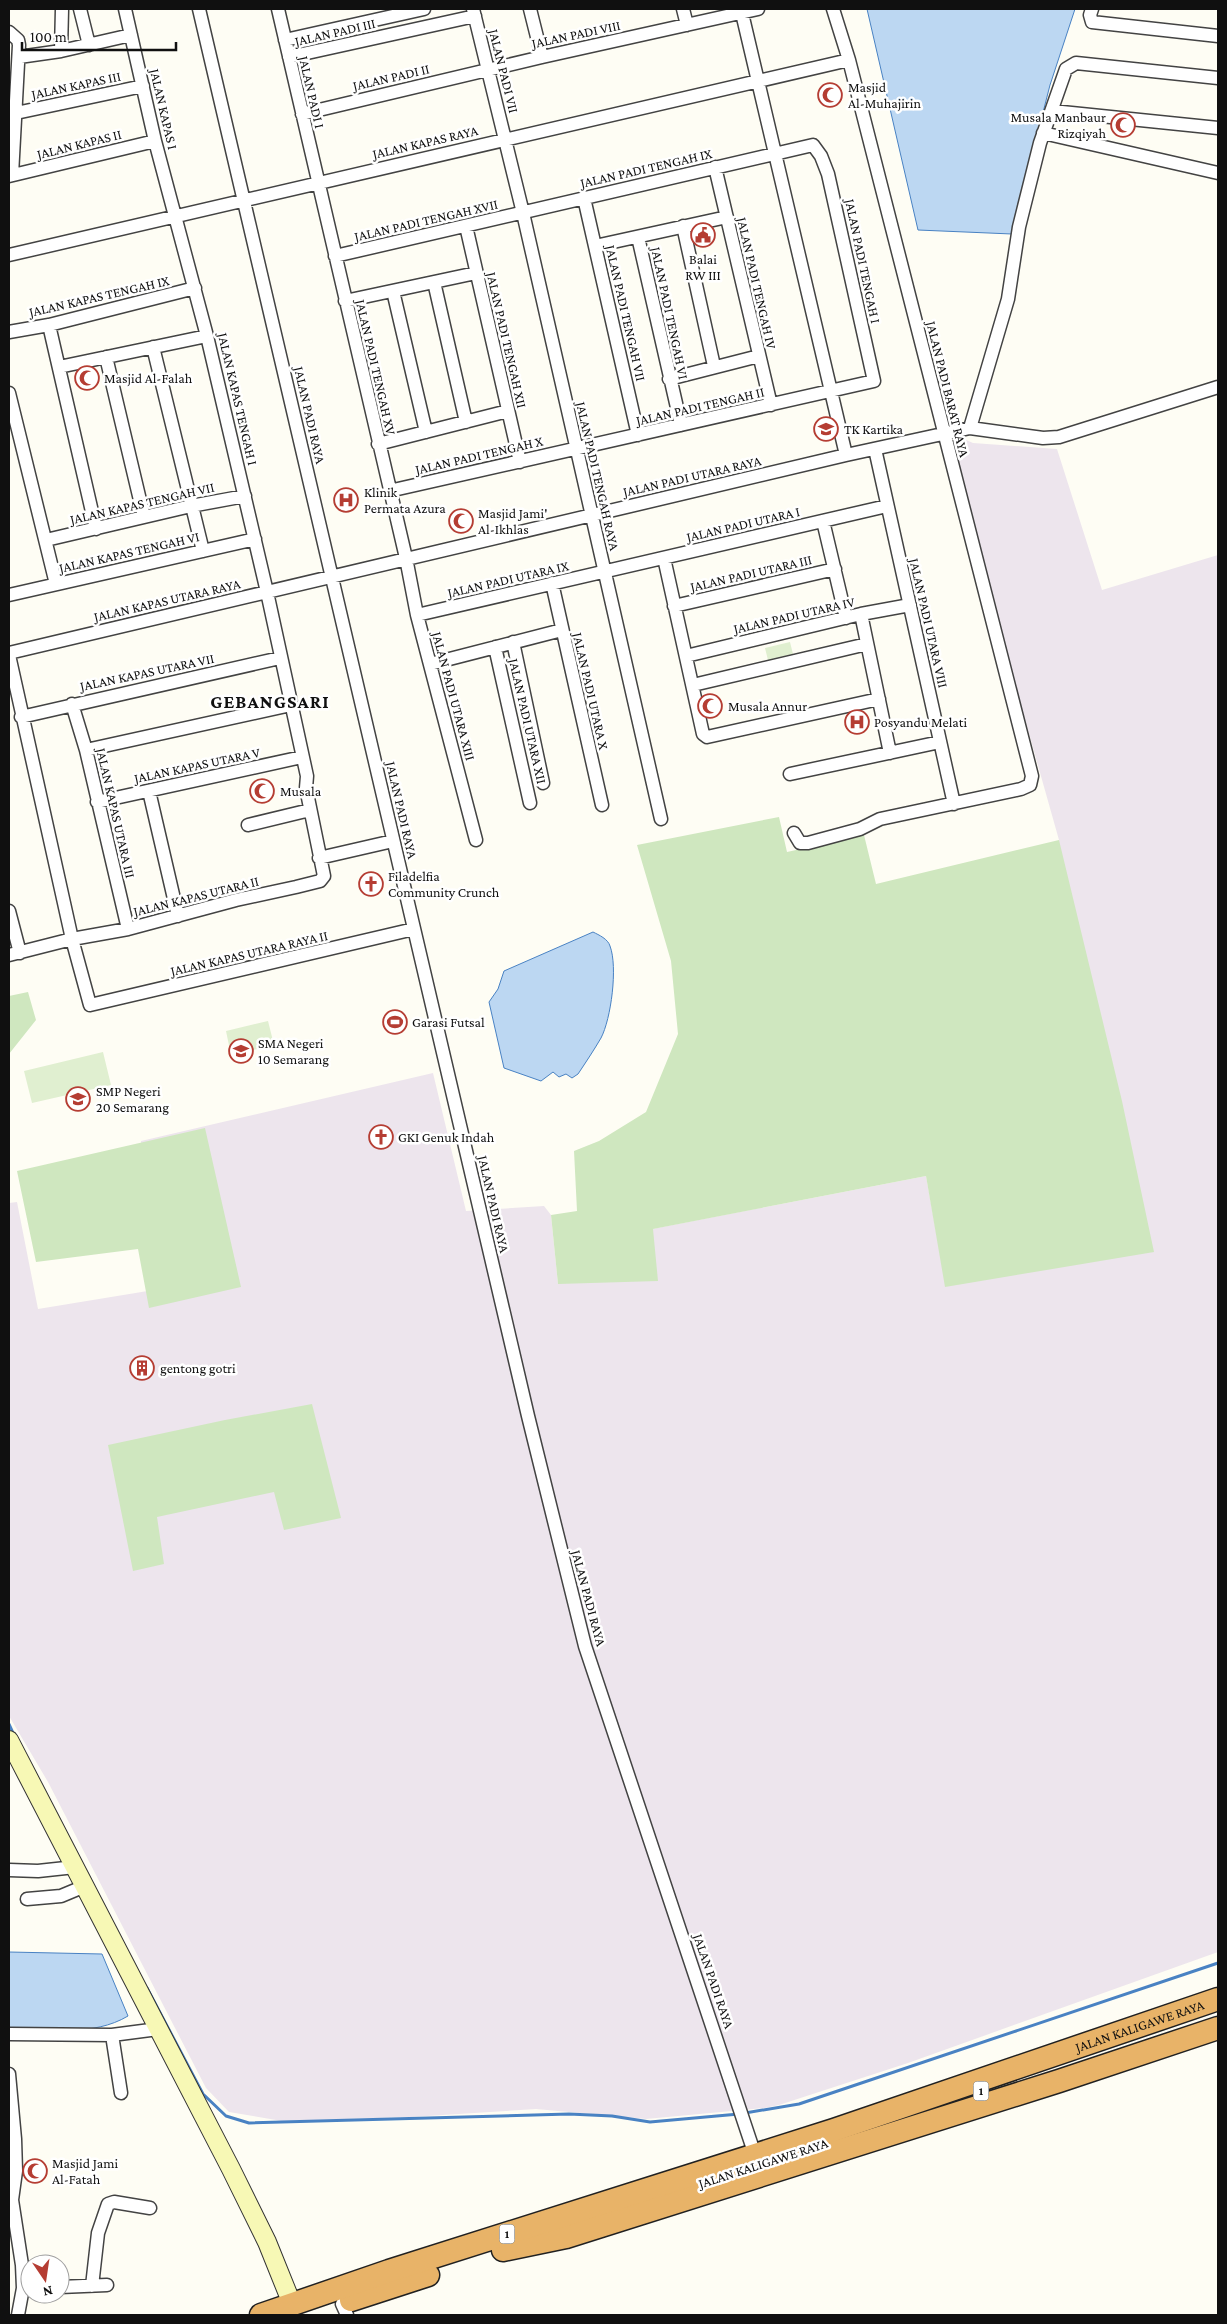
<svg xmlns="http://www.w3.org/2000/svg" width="1227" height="2324" font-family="'Crimson Pro',serif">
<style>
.industrial{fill:#ede5ed}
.green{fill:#cfe7bf}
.pitch{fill:#e0efd0}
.water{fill:#bcd7f2;stroke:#4982c3}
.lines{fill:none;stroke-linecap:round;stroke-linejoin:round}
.stream{stroke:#4982c3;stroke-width:3}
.street-casing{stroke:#434343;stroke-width:15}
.secondary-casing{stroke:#323232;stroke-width:20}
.highway-casing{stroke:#212121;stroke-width:25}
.street{stroke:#fff;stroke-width:12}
.secondary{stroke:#f7f8b5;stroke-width:18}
.highway{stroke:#e8b368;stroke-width:22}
.labels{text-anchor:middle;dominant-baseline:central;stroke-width:5;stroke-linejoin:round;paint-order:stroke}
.shield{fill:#fff;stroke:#585858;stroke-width:1}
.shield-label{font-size:12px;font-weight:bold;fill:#101010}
.street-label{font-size:14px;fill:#101010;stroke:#fff}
.poi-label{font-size:14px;fill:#101010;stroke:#fff;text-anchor:start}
.district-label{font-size:19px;font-weight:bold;letter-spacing:1px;fill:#101010;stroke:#fff}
</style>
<rect width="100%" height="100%" fill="#fefdf4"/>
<path class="industrial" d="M962,438L973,443L1057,449L1102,590L1218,555V1952L908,2063L779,2105L765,2108L646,2119L536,2109L411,2117L282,2121L229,2112L206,2088L48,1782L9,1716V1203L17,1202L38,1309L172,1287L141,1147V1141L433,1073L466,1211L544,1206L551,1215L558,1284L652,1229L926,1176L946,1287L1059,840L1004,645L950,441Z"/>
<path class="green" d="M779,817L787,852L864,835L876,884L1059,840L1122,1101L1154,1252L945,1287L926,1176L653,1229L658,1281L558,1284L551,1215L577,1211L574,1151L599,1141L646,1112L678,1034L671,961L637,845Z
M28,992L36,1020L9,1054V996Z
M205,1128L241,1287L149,1308L138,1249L36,1262L17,1171Z
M312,1404L341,1518L284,1530L274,1492L157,1517L164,1564L133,1571L108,1445L225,1420Z"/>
<path class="pitch" d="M790,642L793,654L768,660L765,648Z
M268,1021L274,1045L231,1055L226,1031Z
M103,1052L111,1085L32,1103L24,1071Z"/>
<path class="water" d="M867,9H1075L1050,85L1012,234L918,230Z
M593,932C599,935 608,939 610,946C618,967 611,1019 601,1038C594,1050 586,1062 578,1074L572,1078L566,1074L559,1077L553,1072L541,1081L504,1068L489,1002L498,989L504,971Z
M9,1952L102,1954L128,2016C93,2037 48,2029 9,2028Z"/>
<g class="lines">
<path class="stream" d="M9,1724L14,1735
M147,1988L203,2094L226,2116L249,2123L569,2114L612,2116L650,2122L739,2114
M745,2113L799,2104L1218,1963"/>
<g class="street-casing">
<path id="street" d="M80,9L89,45
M199,9L528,1416L585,1646L757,2161
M278,9L406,558L417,615L476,840
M473,9L523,213L661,819
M530,9L542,57
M683,9L687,25
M741,9L846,455
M1092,9L1090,15L1092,22L1218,36
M9,32L18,40L19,45L12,175
M285,40L424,9
M61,51L62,9
M19,57L61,51L131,35
M289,57L475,16
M1052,111L1218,128
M16,113L143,86
M302,114L542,57L758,9
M1043,133L1218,173
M715,167L771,405
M9,176L155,141
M584,198L638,435
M466,226L520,462
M683,226L714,366
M638,237L681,425
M595,246L727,217
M9,255L849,60
M335,256L813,145L821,156L828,174L874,381L389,491
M434,282L466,422
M393,291L426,432
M345,301L476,273
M49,325L96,529
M9,332L49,325L195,288
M153,347L203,551
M106,357L144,517
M59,367L207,336
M669,379L759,356
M9,393L56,584
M970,428L1008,299L1019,227L1040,143L1066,69L1076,63L1218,78
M378,444L508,411
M875,449L954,804
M823,521L846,618
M46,540L191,506L245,496
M664,558L703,734L707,737L879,699
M552,583L602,805
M9,595L255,539
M674,606L835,569
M861,614L890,753
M417,615L887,506
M513,642L543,783
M495,647L530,803
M9,653L846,455L970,428L1043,438L1059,437L1218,387
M9,655L72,939L90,1005L414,929
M686,656L861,614L910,605
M430,664L562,630
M693,685L867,644
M72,704L86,750L128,929
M21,717L280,658
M86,750L291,705
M790,774L940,742
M149,791L178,916
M97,802L302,757
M248,825L310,810
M794,833L800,843H808L860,829L880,819L1021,789L1030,785L1032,776L849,60L833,9
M319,858L393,841
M9,911L20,953
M9,955L72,939L128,929L236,900L296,887L320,881L324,876L306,788L307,776L267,592L207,336L155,141L125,9
M9,1870L38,1871L75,1867
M27,1899L61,1896L85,1886
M9,2034L112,2035L158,2029
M112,2035L121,2093
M9,2074L15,2139L16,2171L12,2200L22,2265L23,2288L18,2315
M92,2286L98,2233L108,2204L114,2202L150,2208
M60,2287L107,2285
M342,2304L347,2315"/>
</g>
<g class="secondary-casing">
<path id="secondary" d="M9,1740L231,2169L267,2242L292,2304"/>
</g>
<g class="highway-casing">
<g id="highway">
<path d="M503,2250L566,2237L1059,2081L1218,2028"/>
<path d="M351,2300L428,2275"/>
<path id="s1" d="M261,2315L389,2271L834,2130L1218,1999"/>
</g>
</g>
<use href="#street" class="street"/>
<use href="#secondary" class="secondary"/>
<use href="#highway" class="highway"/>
</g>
<defs>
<g id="mosque-ring" transform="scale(1.25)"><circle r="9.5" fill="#fff" stroke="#b53d33" stroke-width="1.5"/><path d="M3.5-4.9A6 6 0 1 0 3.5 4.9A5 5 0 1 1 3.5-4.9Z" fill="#b53d33"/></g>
<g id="civic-ring" transform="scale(1.25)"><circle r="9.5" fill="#fff" stroke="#b53d33" stroke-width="1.5"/><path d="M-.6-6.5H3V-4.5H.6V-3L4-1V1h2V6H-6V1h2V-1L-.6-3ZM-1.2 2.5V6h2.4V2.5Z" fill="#b53d33"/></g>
<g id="school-ring" transform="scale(1.25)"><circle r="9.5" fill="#fff" stroke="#b53d33" stroke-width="1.5"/><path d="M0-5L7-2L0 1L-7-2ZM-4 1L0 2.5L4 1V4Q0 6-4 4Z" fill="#b53d33"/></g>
<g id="hospital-ring" transform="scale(1.25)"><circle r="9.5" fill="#fff" stroke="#b53d33" stroke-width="1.5"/><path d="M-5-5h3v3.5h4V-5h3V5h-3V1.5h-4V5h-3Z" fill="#b53d33"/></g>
<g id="church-ring" transform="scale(1.25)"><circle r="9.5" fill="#fff" stroke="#b53d33" stroke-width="1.5"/><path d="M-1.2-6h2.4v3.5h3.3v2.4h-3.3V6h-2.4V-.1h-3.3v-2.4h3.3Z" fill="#b53d33"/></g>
<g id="stadium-ring" transform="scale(1.25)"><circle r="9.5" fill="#fff" stroke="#b53d33" stroke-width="1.5"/><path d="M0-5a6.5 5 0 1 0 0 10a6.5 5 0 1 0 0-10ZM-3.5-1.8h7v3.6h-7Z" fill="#b53d33"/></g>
<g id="building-ring" transform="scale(1.25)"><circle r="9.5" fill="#fff" stroke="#b53d33" stroke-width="1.5"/><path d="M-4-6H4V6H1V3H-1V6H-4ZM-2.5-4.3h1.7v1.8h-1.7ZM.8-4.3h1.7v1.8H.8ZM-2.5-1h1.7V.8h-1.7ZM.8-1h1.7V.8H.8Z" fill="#b53d33"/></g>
</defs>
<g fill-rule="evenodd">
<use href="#mosque-ring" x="830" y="95"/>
<use href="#mosque-ring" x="1123" y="125"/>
<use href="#civic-ring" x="703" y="235"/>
<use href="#mosque-ring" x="87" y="378"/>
<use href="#school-ring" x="826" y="429"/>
<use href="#hospital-ring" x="346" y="500"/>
<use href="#mosque-ring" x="461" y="521"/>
<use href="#mosque-ring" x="710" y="706"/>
<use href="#hospital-ring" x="857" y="722"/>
<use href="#mosque-ring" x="262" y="791"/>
<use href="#church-ring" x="371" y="884"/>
<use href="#stadium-ring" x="395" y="1022"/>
<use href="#school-ring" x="241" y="1051"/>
<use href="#school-ring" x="78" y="1099"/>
<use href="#church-ring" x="381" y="1137"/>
<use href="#building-ring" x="142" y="1368"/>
<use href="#mosque-ring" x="35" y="2171"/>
</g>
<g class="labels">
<g class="shield">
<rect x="973.5" y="2081.5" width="15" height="19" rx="4"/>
<rect x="499.5" y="2224.5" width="15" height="19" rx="4"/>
</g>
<g class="shield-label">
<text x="981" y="2091">1</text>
<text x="507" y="2234">1</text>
</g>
<g class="street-label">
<text transform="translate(335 32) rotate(-13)">JALAN PADI III</text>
<text transform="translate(576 34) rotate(-12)">JALAN PADI VIII</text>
<text transform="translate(504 71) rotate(76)">JALAN PADI VII</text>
<text transform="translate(391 77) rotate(-13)">JALAN PADI II</text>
<text transform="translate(76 85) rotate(-12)">JALAN KAPAS III</text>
<text transform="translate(312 92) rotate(77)">JALAN PADI I</text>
<text transform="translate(164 109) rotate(77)">JALAN KAPAS I</text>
<text transform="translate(425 142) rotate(-13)">JALAN KAPAS RAYA</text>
<text transform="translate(79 144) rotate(-14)">JALAN KAPAS II</text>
<text transform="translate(646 168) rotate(-13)">JALAN PADI TENGAH IX</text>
<text transform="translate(426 220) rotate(-13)">JALAN PADI TENGAH XVII</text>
<text transform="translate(863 261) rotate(78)">JALAN PADI TENGAH I</text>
<text transform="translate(757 283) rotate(77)">JALAN PADI TENGAH IV</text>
<text transform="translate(99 296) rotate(-13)">JALAN KAPAS TENGAH IX</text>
<text transform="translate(626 313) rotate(77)">JALAN PADI TENGAH VII</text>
<text transform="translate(670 313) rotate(78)">JALAN PADI TENGAH VI</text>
<text transform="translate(507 340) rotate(77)">JALAN PADI TENGAH XII</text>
<text transform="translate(376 367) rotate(77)">JALAN PADI TENGAH XV</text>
<text transform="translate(948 389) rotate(76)">JALAN PADI BARAT RAYA</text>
<text transform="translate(238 399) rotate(77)">JALAN KAPAS TENGAH I</text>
<text transform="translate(700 406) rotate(-13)">JALAN PADI TENGAH II</text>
<text transform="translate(310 415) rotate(77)">JALAN PADI RAYA</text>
<text transform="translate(479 455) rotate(-13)">JALAN PADI TENGAH X</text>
<text transform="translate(598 476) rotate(77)">JALAN PADI TENGAH RAYA</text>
<text transform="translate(692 476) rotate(-13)">JALAN PADI UTARA RAYA</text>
<text transform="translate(142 503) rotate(-13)">JALAN KAPAS TENGAH VII</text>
<text transform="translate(743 524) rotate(-13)">JALAN PADI UTARA I</text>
<text transform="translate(129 552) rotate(-13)">JALAN KAPAS TENGAH VI</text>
<text transform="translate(751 573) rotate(-13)">JALAN PADI UTARA III</text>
<text transform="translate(508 579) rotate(-13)">JALAN PADI UTARA IX</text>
<text transform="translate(167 600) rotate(-13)">JALAN KAPAS UTARA RAYA</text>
<text transform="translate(794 615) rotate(-13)">JALAN PADI UTARA IV</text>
<text transform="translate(929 623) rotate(77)">JALAN PADI UTARA VIII</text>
<text transform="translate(147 672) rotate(-12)">JALAN KAPAS UTARA VII</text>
<text transform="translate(591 691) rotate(77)">JALAN PADI UTARA X</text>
<text transform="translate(454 696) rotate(75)">JALAN PADI UTARA XIII</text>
<text transform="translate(528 721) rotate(77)">JALAN PADI UTARA XII</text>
<text transform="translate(197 765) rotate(-12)">JALAN KAPAS UTARA V</text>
<text transform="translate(402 810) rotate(77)">JALAN PADI RAYA</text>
<text transform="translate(116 813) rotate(77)">JALAN KAPAS UTARA III</text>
<text transform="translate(196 896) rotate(-14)">JALAN KAPAS UTARA II</text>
<text transform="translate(249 953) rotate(-13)">JALAN KAPAS UTARA RAYA II</text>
<text transform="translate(494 1204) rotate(77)">JALAN PADI RAYA</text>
<text transform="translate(589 1598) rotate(75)">JALAN PADI RAYA</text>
<text transform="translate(714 1981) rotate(71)">JALAN PADI RAYA</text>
<text stroke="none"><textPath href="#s1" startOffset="925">JALAN KALIGAWE RAYA</textPath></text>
<text transform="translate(763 2163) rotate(-18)">JALAN KALIGAWE RAYA</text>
</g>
<g class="poi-label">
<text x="848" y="87">Masjid<tspan x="848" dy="16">Al-Muhajirin</tspan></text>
<text x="1106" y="117" text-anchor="end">Musala Manbaur<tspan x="1106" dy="16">Rizqiyah</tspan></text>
<text x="703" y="259" text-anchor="middle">Balai<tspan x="703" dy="16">RW III</tspan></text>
<text x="104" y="378">Masjid Al-Falah</text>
<text x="844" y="429">TK Kartika</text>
<text x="364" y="492">Klinik<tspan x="364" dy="16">Permata Azura</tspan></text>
<text x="478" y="513">Masjid Jami'<tspan x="478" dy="16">Al-Ikhlas</tspan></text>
<text x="728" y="706">Musala Annur</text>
<text x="874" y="722">Posyandu Melati</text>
<text x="280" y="791">Musala</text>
<text x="388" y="876">Filadelfia<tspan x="388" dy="16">Community Crunch</tspan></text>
<text x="412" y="1022">Garasi Futsal</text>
<text x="258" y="1043">SMA Negeri<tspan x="258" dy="16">10 Semarang</tspan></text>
<text x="96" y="1091">SMP Negeri<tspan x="96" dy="16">20 Semarang</tspan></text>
<text x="398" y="1137">GKI Genuk Indah</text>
<text x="160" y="1368">gentong gotri</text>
<text x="52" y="2163">Masjid Jami<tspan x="52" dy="16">Al-Fatah</tspan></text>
</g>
<g class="district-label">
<text x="270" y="701">GEBANGSARI</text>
</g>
</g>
<rect width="1227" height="2324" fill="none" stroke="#101010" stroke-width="20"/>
<g transform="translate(45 2279) rotate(167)"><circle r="24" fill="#ffffff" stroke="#9f9f9f"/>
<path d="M0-4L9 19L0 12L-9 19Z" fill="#b53d33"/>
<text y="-8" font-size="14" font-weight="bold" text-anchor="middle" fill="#101010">N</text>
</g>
<path d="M22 42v8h154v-8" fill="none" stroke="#101010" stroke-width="2.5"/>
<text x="30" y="42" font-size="15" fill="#101010" stroke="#ffffff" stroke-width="4" paint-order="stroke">100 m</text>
</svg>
